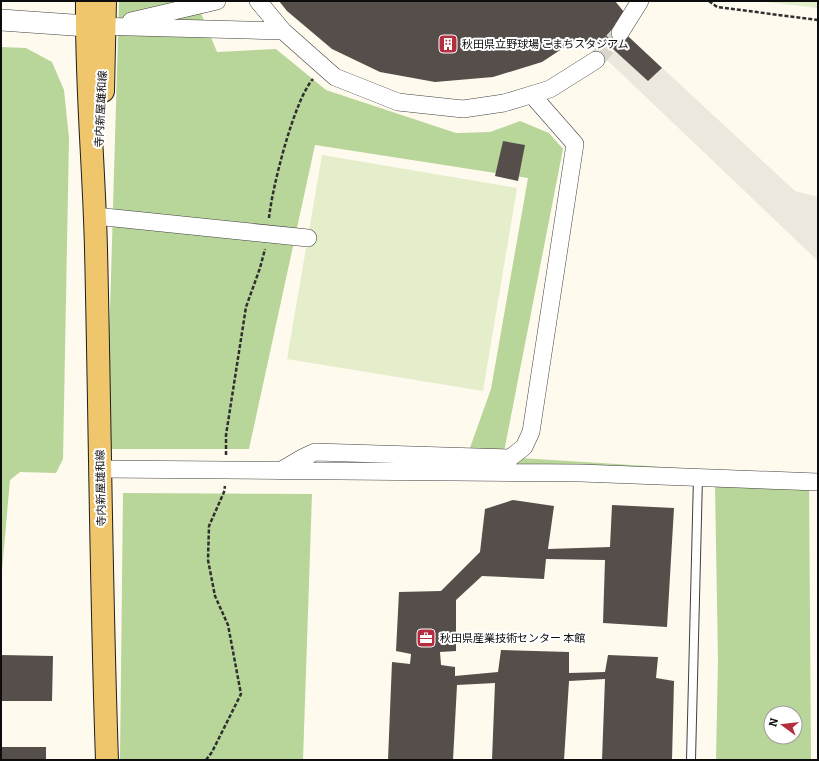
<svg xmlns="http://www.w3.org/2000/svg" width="819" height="761" font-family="Bitter,'Noto Sans JP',serif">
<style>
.forest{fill:#b9d69a;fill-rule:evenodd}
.pitch{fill:#e4eecb}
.plaza{fill:#ede8de}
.building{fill:#554e4a}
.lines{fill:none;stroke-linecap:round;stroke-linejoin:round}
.minor-tunnel{stroke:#dad6cc;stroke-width:17;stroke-dasharray:17 8;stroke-linecap:butt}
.service-casing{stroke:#404040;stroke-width:10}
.minor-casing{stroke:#404040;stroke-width:18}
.tertiary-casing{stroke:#404040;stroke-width:22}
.primary-casing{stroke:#1e1e1e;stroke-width:24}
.path{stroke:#2f2f2f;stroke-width:2.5;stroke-dasharray:4 2;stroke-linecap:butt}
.service{stroke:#fff;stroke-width:8}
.minor{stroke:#fff;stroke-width:17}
.tertiary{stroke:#fff;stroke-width:21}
.primary{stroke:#f0c66c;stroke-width:22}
.labels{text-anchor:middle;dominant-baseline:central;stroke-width:4;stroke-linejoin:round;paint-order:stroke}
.poi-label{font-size:11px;fill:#0d0d0d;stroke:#fff;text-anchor:start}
.street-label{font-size:11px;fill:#0d0d0d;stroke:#fff}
</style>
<rect width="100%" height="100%" fill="#fefaee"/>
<path class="forest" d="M119,1H196L217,52L276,49L326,90L456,133L490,132L520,121L549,133L563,149L503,457L809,476L811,760H716L718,660L715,486L461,473L491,389L528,178L315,145L249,449H106ZM771,713H795V737H771Z
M1,47L26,48L52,62L64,90L69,138L63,459L56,473L20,472L10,480L1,582Z
M123,493L312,494L303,760H120Z"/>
<path class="pitch" d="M757,1H818V8Z
M322,155L517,188L483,391L287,359Z"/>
<path class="plaza" d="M629,37L795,191L818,197V261L606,59Z"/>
<path class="building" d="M279,1H615L624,12L615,24L662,68L648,81L602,39L592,48L580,37L542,62L493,77L435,82L380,72L332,49L287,11Z
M503,141L525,145L518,181L495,176Z
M513,500L554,506L548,549L610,547L612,505L674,508L667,627L603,623L605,560L546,559L544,579L482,576L456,600V651L440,652L441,665L455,667V676L498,672L501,650L569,652V673L605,672L608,655L658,657L656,678L674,681L672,760H602L605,679L569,681L564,760H492L495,683L457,685L453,760H388L392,662L410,664L411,654L396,651L399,592L441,591L480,552L485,509Z
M1,655L53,656L52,701H1Z
M1,747H46V760H1Z"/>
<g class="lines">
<path class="minor-tunnel" d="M596,60L620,33"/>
<g class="service-casing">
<path id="service" d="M691,760L698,477"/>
</g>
<g class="minor-casing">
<path id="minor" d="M258,1L283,31L335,77L398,102L463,109L504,103L550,89L596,60
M131,21L217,1
M93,26L283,31
M620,33L640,1
M95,216L308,238
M101,469L581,473L818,482
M280,471L302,458L315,452L510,458L524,447L531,432L575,144L532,95"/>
</g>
<g class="tertiary-casing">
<path id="tertiary" d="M1,20L87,26"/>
</g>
<g class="primary-casing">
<path id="primary" d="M87,1C86,84 94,166 96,249C100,419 101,590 107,760
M103,91L105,1"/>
</g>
<path class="path" d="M709,1L717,7L818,20
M269,218C272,188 294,100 313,79
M226,455V435L246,307L260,268L265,249
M206,760L212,752L241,694L228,625L215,596L208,560L209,526L224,492L225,486"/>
<use href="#service" class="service"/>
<use href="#minor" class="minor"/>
<use href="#tertiary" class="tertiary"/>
<use href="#primary" class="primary"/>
</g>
<defs>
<g id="building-square" transform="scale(1)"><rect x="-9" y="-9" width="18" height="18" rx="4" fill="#b42e3e" stroke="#fff"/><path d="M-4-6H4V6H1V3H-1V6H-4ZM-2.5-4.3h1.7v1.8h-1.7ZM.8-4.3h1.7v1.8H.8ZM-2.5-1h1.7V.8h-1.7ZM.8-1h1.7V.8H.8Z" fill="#fff"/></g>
<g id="office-square" transform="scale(1)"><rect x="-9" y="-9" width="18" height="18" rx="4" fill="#b42e3e" stroke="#fff"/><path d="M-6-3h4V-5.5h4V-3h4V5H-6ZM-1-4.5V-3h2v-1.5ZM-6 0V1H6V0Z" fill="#fff"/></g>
</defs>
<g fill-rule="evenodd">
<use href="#building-square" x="448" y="44"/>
<use href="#office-square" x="426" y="638"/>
</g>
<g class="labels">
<g class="poi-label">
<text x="462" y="44">秋田県立野球場 こまちスタジアム</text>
<text x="440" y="638">秋田県産業技術センター 本館</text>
</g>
<g class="street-label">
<text transform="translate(101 109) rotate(-87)">寺内新屋雄和線</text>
<text transform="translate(101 488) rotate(-91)">寺内新屋雄和線</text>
</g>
</g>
<rect width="819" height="761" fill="none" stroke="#0d0d0d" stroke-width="4"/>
<g transform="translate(783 725) rotate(285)"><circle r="19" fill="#ffffff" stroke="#9e9e9e"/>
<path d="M0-3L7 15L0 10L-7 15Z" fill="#b42e3e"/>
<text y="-6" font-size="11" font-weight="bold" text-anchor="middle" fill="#0d0d0d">N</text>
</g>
</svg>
